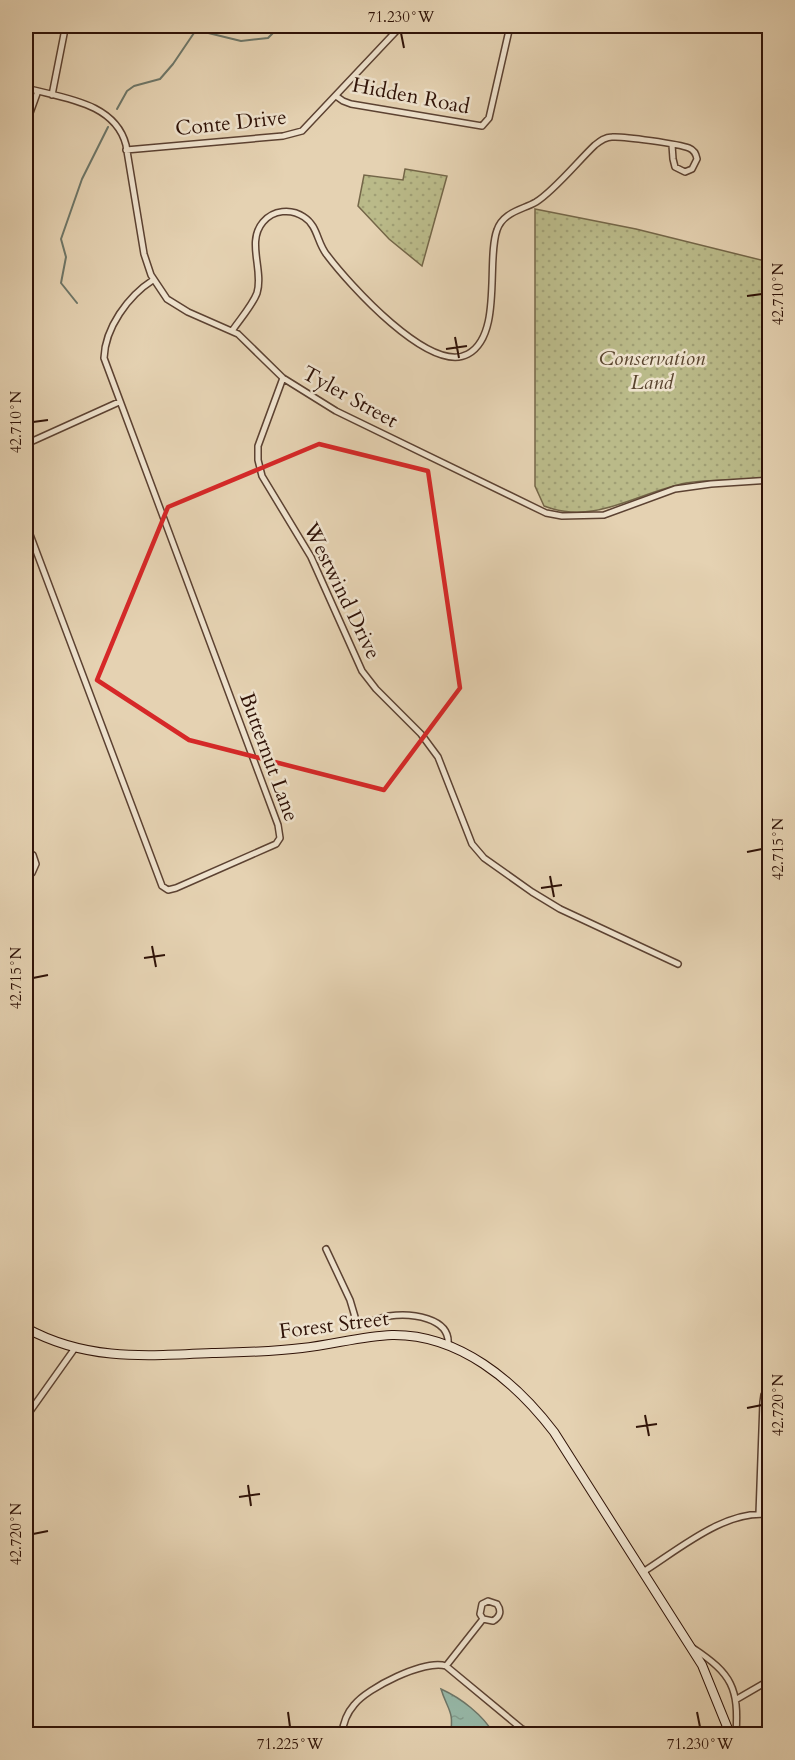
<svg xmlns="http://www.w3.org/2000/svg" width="795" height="1760" font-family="Cardo,serif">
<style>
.park{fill:url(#park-dots);stroke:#746648;stroke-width:1.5}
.water{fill:url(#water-ripples);stroke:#6d7668;stroke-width:1.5}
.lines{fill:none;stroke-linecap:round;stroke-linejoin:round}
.stream{stroke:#6d7668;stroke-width:2}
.street-casing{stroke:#5c4232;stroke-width:8}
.secondary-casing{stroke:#2f1207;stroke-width:10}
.street{stroke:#eee2cd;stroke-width:5}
.secondary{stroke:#eee2cd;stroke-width:8}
.marked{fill:none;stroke:#d62828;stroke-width:4.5;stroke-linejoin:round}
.ticks{fill:none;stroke:#2f1207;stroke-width:2}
.labels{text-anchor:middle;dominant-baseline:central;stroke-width:5;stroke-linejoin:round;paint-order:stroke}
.street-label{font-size:21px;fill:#2f1207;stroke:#eee2cd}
.park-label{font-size:21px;font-style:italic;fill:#59442e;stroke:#eee2cd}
.neatline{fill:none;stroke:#2f1207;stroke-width:2}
.ticks-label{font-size:15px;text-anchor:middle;fill:#2f1207}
</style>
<defs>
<pattern id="park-dots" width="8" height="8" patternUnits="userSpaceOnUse" patternTransform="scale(1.5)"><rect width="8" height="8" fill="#baba89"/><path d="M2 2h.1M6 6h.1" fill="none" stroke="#a09f75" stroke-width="1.8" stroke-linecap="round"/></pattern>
<pattern id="water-ripples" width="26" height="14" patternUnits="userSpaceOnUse" patternTransform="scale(1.5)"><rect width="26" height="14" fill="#96b8a8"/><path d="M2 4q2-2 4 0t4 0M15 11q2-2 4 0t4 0" fill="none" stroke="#829d8f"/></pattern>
</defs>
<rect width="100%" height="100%" fill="#e5d2b2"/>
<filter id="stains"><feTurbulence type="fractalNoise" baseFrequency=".00333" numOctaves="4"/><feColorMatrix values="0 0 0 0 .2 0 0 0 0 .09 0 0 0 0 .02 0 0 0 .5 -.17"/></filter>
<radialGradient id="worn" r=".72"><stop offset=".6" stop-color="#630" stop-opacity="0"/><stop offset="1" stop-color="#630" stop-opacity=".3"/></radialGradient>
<path class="park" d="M405,169L447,176L422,266L389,239L358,206L364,175L403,180Z
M535,209L636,229L769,262V477C742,482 714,478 686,483C638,492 595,526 544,506L535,486Z"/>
<path class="water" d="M441,1689C461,1698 483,1715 494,1734H450C455,1712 447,1709 441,1689Z"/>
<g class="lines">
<path class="stream" d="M190,26L196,30L241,41L268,38L280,26
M117,109L127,91L134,86L160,79L173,64L196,30
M77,303L61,283L66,257L61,239L82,179L108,127"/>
<g class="street-casing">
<path id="street" d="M26,88C62,98 115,102 126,145L144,254L151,275L167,299L188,312L238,334L283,378L336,411L546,513L562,516L604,515L675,489L711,484L770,480
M52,95L64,34
M336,96L343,101L351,104L482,126L489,118L510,26
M26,124L38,91
M126,150L283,136L302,131L401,26
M232,331C240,319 252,306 257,293C264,270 246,242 263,222C273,210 291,208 304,217C318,226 317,243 327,255C348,283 430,375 468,354C503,335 486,260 497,230C503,212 522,210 536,202C554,191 579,160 595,145C600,141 605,137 612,137C623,136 679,144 689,148C694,150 696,153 697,159L692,169L685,172L675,167L673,159L672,145
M283,378L258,446V460L262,476L311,557L362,671L376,689L421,734L438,757L472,844L484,858L532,892L560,909L678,964
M26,444L119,402
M26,524L162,886L168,890L176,888L276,844L280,838L278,825L104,358C105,328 128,296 153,280
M765,715L770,714
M26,852L33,855L36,864L32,873L26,876
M326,1249L350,1300L358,1327C368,1323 378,1318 389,1316C410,1313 451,1317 448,1345
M26,1417L75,1348
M759,1514L763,1402L764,1395L770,1386
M643,1572C678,1550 727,1508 770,1515
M693,1648C732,1674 739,1688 736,1734
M446,1666L483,1619L493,1621C500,1617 502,1611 497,1604L488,1601L482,1604L480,1614L483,1619
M737,1699L770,1680
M342,1734C343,1724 347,1713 354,1705C367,1688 425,1659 446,1666L522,1729L535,1734H551"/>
</g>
<g class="secondary-casing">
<path id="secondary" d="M26,1328C86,1361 145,1356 212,1353C242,1352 272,1352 302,1348C332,1345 362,1336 392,1335C459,1334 515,1381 554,1432L702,1665L730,1734"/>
</g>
<use href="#street" class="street"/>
<use href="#secondary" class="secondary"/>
</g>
<path class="marked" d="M319,444L428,471L460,688L384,790L189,740L97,680L168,507Z"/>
<path class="ticks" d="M401,33L404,48M747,296L762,294M455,337L459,358M446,349L467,346M33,422L48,420M747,852L762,849M550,876L554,897M541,888L562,885M152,946L156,967M144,958L165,955M33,978L48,975M747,1408L762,1405M645,1415L649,1436M636,1427L657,1424M248,1485L251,1506M239,1497L260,1494M33,1534L48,1531M288,1712L290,1727M697,1712L700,1727"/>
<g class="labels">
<g class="street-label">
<text transform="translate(411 96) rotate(11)">Hidden Road</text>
<text transform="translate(231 123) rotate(-6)">Conte Drive</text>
<text transform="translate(350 397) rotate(29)">Tyler Street</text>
<text transform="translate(342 591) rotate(64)">Westwind Drive</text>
<text transform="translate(269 757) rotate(70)">Butternut Lane</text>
<text transform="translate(334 1325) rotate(-7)">Forest Street</text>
</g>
<g class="park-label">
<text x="652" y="358">Conservation<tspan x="652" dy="24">Land</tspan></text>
</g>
</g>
<rect width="795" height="1760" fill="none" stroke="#e5d2b2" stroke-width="66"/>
<rect x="33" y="33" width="729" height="1694" class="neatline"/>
<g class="ticks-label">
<text x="401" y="22">71.230°W</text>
<text transform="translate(778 294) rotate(-90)" y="5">42.710°N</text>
<text transform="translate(16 422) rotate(-90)" y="5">42.710°N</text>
<text transform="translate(778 849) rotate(-90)" y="5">42.715°N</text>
<text transform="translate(16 978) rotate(-90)" y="5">42.715°N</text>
<text transform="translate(778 1405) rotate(-90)" y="5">42.720°N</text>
<text transform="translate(16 1534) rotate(-90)" y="5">42.720°N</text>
<text x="290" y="1749">71.225°W</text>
<text x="700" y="1749">71.230°W</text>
</g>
<rect width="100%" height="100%" filter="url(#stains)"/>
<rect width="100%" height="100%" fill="url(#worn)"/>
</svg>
